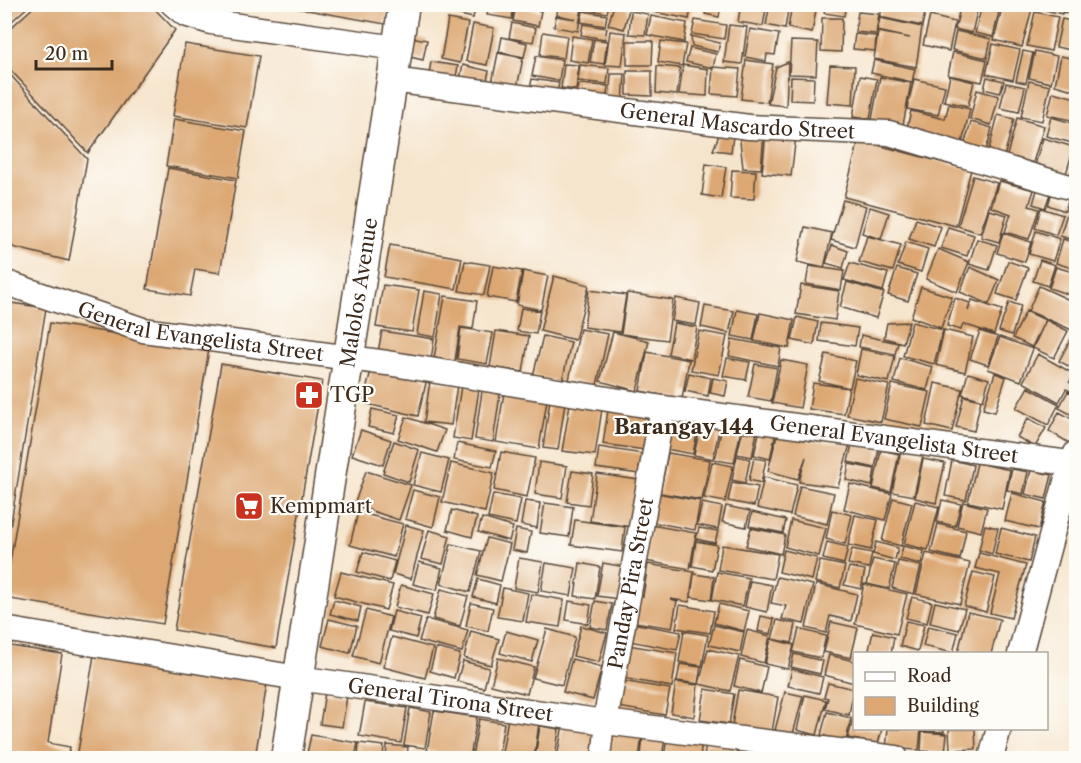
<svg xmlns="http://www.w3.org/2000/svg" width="1081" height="763" font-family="'Libre Caslon Text',serif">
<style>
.building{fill:#dca772}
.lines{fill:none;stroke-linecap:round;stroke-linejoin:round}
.pedestrian-casing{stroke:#574638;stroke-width:21}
.minor-casing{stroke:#574638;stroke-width:27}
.tertiary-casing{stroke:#574638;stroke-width:33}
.pedestrian{stroke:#fff;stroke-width:18}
.minor{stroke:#fff;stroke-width:24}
.tertiary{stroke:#fff;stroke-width:30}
.labels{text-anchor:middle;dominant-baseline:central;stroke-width:4.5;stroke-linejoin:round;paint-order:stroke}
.street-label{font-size:20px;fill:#3b2a1e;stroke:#fdfcf7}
.poi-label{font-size:20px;fill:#3b2a1e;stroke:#fdfcf7;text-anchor:start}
.neighbourhood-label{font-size:21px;font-weight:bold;fill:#3b2a1e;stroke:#fdfcf7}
</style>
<rect width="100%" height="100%" fill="#fdfcf7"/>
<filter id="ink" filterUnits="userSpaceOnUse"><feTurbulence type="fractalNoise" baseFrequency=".0167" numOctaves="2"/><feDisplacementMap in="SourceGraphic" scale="12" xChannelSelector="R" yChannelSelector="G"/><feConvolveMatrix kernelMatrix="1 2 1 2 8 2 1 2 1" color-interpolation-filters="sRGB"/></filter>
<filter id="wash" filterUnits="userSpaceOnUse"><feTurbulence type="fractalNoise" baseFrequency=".008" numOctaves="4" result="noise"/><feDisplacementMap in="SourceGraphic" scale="24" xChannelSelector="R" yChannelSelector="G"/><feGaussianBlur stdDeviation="1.35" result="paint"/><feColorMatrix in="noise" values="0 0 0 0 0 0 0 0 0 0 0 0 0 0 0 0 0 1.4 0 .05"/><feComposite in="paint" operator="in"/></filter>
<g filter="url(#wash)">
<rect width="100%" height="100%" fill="#f6e5cd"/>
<g id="blocks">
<path class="building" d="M4,4H31L4,28Z
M37,4H150L175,30L88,153L4,63V34Z
M274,4H389L385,24Z
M454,4H476L473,18L452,13Z
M489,4H514L512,19L487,15Z
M558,4L582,8L578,31L554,27L556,16L576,19L557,15Z
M576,4H609L607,13L584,9V7Z
M650,4H692L689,19L649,11Z
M707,4H721L719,17L705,14Z
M741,4H767L763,26L738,22Z
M770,4H789L785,29L766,25Z
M826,4H846L844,16L824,13Z
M883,4L925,13L922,26L880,17Z
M897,4H926L924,11Z
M961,4L978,7L972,33L955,29Z
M1003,4H1015L1032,9L1022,47L994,40Z
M1034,4H1064L1062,14L1033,7Z
M1065,4H1076V16L1063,12Z
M614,5L629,9L624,29L608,25Z
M792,5L816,10L812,33L788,28Z
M516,6L541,11L538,26L513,21Z
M981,9L999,12L993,37L975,33Z
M583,11L607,15L605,26L581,22Z
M631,11L648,14L645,35L629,34Z
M858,12L879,14L876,34L855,32Z
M1035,12L1058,17L1051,51L1027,46Z
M651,16L687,23L684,42L647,35Z
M930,16L955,22L949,51L923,45Z
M822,18H842L841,52L821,51Z
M880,18L922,27L916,67L874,59L878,32L910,38L877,31Z
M448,19L468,23L460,63L441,59Z
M1062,19L1076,22V51L1056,47Z
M695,20L726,25L724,39L692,34Z
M512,23L536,28L533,42L509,38Z
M473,24L494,28L487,65L466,61Z
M583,24L607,28L605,39L581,35Z
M729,25L747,27L742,64L724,62Z
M750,29L779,34L775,55L767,54L766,61L745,57Z
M610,31L626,33L622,66L605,65Z
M956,31L991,39L987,58L952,50Z
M543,32L567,36L564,58L540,55Z
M855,34L876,36L875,51L853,49Z
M405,36L427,40L423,60L401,55Z
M572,36L592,39L588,63L569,60Z
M691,36L720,43L718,52L692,46Z
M502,37L527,43L524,57L499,52Z
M594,39L607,41L604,64L590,62Z
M627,41H653L652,65H627Z
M661,41L686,44L682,66L658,62Z
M791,41L818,42L816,75L789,74Z
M185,44L259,56L247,128L173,116Z
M993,44L1020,50L1013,80L986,74Z
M690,48L716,54L713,68L686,62Z
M1023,51L1033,53L1026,83L1016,81Z
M1035,51L1057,56L1051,83L1029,78Z
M953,52L987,60L982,82L948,75Z
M498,53L523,58L517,88L492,83Z
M536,56L562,60L559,81L532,76Z
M1061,56L1076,59V77L1073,90L1055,85Z
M746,60L773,64L767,102L741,99Z
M874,60L915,69L912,82L871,73Z
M431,62L458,66L455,83L428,79Z
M788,62L786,106L768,104L776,67Z
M564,64L579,65L576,90L561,88Z
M463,65L489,71L485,89L459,83Z
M580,65L609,68L607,84L578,81Z
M683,65L708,69L707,96L679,94Z
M830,65L855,66L853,105L827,103Z
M657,66L680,68L677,95L656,93Z
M713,67L740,69L737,96L711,94Z
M4,68L87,159L69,261L4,245Z
M627,71H652V96L627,95Z
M611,74H625L623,101L609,100Z
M860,76L877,79L870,119L853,117Z
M950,76L974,82L968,106L944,101Z
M791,77L814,78L813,101L790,100Z
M880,77L911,83L903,125L872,119Z
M987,77L1004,81L1000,93L984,89Z
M532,79L559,83L556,97L529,93Z
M914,79L945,86L938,115L907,109Z
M1029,81L1050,86L1042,121L1021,117Z
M1006,83L1025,87L1019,112L1000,108Z
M579,84L608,86L606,102L577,100Z
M977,90L999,96L991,125L970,119Z
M1053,92L1076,98V121L1047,115Z
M949,104L970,109L961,148L907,128L911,111L945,119Z
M998,115L1014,119L1003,161L987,157Z
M1051,117L1076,124V144L1046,136Z
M1017,118L1044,126L1032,166L1006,159Z
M174,119L246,131L238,178L166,166Z
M971,122L992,128L985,155L963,149Z
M734,128L731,152L713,150L721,130Z
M739,132L764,133L761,169L743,168Z
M766,133L796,136L791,176L762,173Z
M1043,138L1074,147L1065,177L1034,168Z
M859,140L971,170L956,226L844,197Z
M1076,156V180L1069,178Z
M706,164L726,167L721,198L702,195Z
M168,168L236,180L220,273L195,269L190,296L147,289Z
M732,170L756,171L754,199L730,198Z
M973,176L997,183L980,233L958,226Z
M999,181L1034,190L1029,206L1039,209L1029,239L1005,232L1011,214L991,207Z
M1037,190L1050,194L1045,208L1033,204Z
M1052,192L1069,198L1065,211L1048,205Z
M1072,198L1076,199V241L1060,236Z
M843,200L866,206L855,247L831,240Z
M870,207L889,213L881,239L862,233Z
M1041,208L1063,215L1056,235L1035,228Z
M989,210L1007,215L999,242L981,237Z
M916,219L941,227L934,247L909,239Z
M805,227L832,233L824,268L797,262Z
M948,227L974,235L967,256L941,248Z
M1036,231L1060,239L1053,261L1029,254Z
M1003,233L1031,242L1025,262L997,253Z
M867,236L901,245L893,271L859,262Z
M977,239L997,245L989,270L969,264Z
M1063,239L1076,243L1075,269L1056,263Z
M906,242L928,249L921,272L898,265Z
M390,245L462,258L456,289L384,277Z
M832,245L848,251L843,268L826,263Z
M938,249L969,262L957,292L926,279Z
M1040,260L1055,265L1048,286L1033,281Z
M465,261L490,265L484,295L459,291Z
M1008,261L1028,268L1016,300L997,294Z
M850,263L888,273L883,291L844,280Z
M493,266L522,271L516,302L487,297Z
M809,266L844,271L841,290L806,284Z
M970,267L999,280L989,304L960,292Z
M1056,267L1076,273V297L1049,288Z
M897,268L917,274L908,301L888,295Z
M523,271L548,276L541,310L517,305Z
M554,276L589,285L575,340L540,331Z
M847,282L884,293L876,318L840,307Z
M383,285L419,290L412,332L376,327Z
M801,285L839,291L835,320L796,314Z
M1039,286L1076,303V321L1072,330L1028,311Z
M921,287L952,297L941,328L911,317Z
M589,290L626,295L620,332L584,327Z
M424,291L442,294L435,337L417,334Z
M627,293L673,300L667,340L621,334Z
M445,296L477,301L473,329L460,327L455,361L434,358Z
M676,298L700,303L696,325L672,321Z
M955,298L970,303L968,311L972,300L1002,310L994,334L963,324L961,330L947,326Z
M4,302L46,308L6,553H4Z
M1009,302L1021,306L1012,335L999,331Z
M705,306L734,311L729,333L701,327Z
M521,308L540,311L536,334L517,331Z
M737,310L758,314L753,340L732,336Z
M1026,311L1045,320L1032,347L1013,338Z
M760,313L794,320L789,348L754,341Z
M797,317L818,322L814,345L792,340Z
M1046,320L1068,331L1054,358L1033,348Z
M909,322L903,343L884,338L887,323Z
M912,322L943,330L934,364L903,356Z
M50,323L209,349L163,624L4,598Z
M674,323L697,327L691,359L668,354Z
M821,323L858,328L855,346L819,341Z
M461,328L493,333L487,364L457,359Z
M580,329L608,334L597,385L569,380Z
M944,330L973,337L965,372L936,365Z
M382,331L434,339L431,360L378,352Z
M496,331L529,336L523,372L490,367Z
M699,331L727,336L719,375L691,370Z
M980,331L998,337L988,365L970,359Z
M613,332L649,341L637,391L600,381Z
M861,335L898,343L895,354L859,347Z
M1073,335L1076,337V361L1072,368L1059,361Z
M543,336L571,342L562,382L533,376Z
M1000,337L1033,349L1021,381L988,369Z
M732,339L781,348L778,366L729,356Z
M861,349L895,356L889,382L856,375Z
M647,352L689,360L682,399L640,391Z
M826,354L856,361L850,388L819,381Z
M1038,354L1074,374L1069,383L1074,376L1076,377V394L1066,389L1059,402L1023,382Z
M727,358L750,362L746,380L723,376Z
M900,358L933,367L927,390L894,382Z
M781,360L808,365L800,408L772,403Z
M221,364L322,381L276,648L174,630Z
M755,364L777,368L771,401L748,397Z
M372,366L427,379L418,416L363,403Z
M689,373L711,378L708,396L685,391Z
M968,373L989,379L983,400L962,394Z
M995,373L1006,377L995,412L983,409Z
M713,378L728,381L725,396L710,393Z
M855,378L889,385L881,422L847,415Z
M430,381L457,385L451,425L424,422Z
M813,383L849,388L844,414L809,409Z
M935,383L962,389L952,431L926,425Z
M892,384L930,392L922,427L884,419Z
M461,386L479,389L471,441L453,438Z
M1028,387L1059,404L1048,425L1016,408Z
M482,391L500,394L493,442L475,439Z
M1068,391L1076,396V417L1059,408Z
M504,393L547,400L539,449L496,442Z
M964,396L981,400L974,431L956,427Z
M550,400L565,403L558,450L543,448Z
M570,404L602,409L595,455L562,451Z
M372,409L399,415L394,433L368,427Z
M608,410L650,417L645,450L603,444Z
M1059,412L1076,421V429L1069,443L1049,431Z
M406,417L445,430L437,452L398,439Z
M671,417L699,422L693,454L665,449Z
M1028,418L1046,428L1035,447L1017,437Z
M701,423L720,426L713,459L694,455Z
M722,426L741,430L734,463L715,460Z
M743,429L757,432L752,457L737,454Z
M361,430L391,440L383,465L352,455Z
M759,433L775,436L770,459L754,455Z
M777,435L811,441L850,444L838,487L799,482L806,457L798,479L768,471Z
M394,441L419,450L409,482L383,473Z
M457,443L496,451L492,467L454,460Z
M852,444L879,449L875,468L848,462Z
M599,447L643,454L639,474L596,468Z
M881,450L899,454L891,492L873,488Z
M901,450L923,455L914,496L892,492Z
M501,452L535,458L527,497L494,490Z
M422,453L449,460L441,492L413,485Z
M668,453L710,460L702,500L660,493Z
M737,456L750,459L745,483L732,480Z
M754,458L766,460L761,483L749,480Z
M923,459L945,463L936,503L915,498Z
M952,460L973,465L966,500L945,496Z
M539,462L567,466L562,498L535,494Z
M712,462L733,466L725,502L704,498Z
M451,463L494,473L485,512L442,502Z
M977,463L1010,470L1002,509L968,502Z
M849,464L875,469L872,486L846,480Z
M1012,469L1028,472L1023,494L1007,490Z
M1031,470L1052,475L1046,499L1025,494Z
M366,471L411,485L399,520L354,505Z
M572,471L593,474L589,505L567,502Z
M597,474L639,480L632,527L590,521Z
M764,477L797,485L790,515L757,508Z
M732,482L758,487L754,506L728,501Z
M850,484L892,494L885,520L844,509Z
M800,486L834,493L827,524L793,516Z
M413,490L440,497L433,527L405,519Z
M657,493L700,501L695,530L651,522Z
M1012,493L1046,502L1039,529L1005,521Z
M493,494L521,499L516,524L488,518Z
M893,498L912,503L901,546L882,541Z
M942,500L961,504L955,526L937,522Z
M525,501L540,503L537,528L521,525Z
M915,501L939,507L928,550L904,544Z
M963,502L987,508L981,532L957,526Z
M545,503L573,507L569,537L540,533Z
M702,503L722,507L718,529L697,525Z
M726,506L750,511L746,527L722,522Z
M452,510L477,517L472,537L447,530Z
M832,510L852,515L845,544L826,539Z
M358,512L403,524L394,557L350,545Z
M752,512L786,520L783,533L749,526Z
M855,515L878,520L871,550L848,545Z
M482,518L513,527L509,541L478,532Z
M575,520L625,527L622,552L571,545Z
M791,520L826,528L819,556L785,547Z
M938,524L966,531L960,559L931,552Z
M406,525L424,530L411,579L393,574Z
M651,525L696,533L690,569L645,561Z
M985,525L998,528L992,554L979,550Z
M699,528L718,531L715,543L696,539Z
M751,528L785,535L781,554L746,546Z
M1001,528L1035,537L1029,562L995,554Z
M516,529L531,532L527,553L512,550Z
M429,530L450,536L443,564L421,559Z
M487,538L510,544L501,581L477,575Z
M696,541L717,545L712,570L692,566Z
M827,542L848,547L844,564L823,559Z
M876,542L898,548L895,560L873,554Z
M451,544L481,551L470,592L441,584Z
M722,545L778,554L773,579L718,570Z
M903,546L924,551L921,564L900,559Z
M852,549L872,553L869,568L848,564Z
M784,550L817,558L812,580L779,572Z
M363,552L395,561L390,581L357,572Z
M926,553L970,563L960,604L916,594Z
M979,553L1026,565L1011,618L990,613L1000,574L975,568Z
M519,558L543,562L538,592L514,588Z
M873,559L895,564L889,589L867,584Z
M820,561L845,566L840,588L815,582Z
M898,561L921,566L914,594L892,588Z
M419,562L442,568L437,590L413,584Z
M546,563L576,568L571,596L541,591Z
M580,563L600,567L595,599L575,596Z
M603,563L625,567L619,599L597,596Z
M648,564L694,572L689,602L671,599L677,601L672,628L628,621L633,594L643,596Z
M849,567L865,570L861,589L844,585Z
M341,572L393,585L386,610L334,596Z
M717,572L749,578L743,606L712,600Z
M973,572L995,577L986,612L964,606Z
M694,574L714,577L711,600L691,597Z
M777,577L813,585L804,624L782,619L786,606L771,603Z
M478,579L500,585L496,603L473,597Z
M750,581L772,585L767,612L745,607Z
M816,584L857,594L851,621L830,616L826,633L806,628Z
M864,584L907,594L897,634L855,624Z
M401,585L434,594L428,615L395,607Z
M503,588L528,593L523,621L497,617Z
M441,589L468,596L460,626L433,619Z
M531,594L564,600L560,627L526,622Z
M912,597L932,602L927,623L906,618Z
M334,600L361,607L358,621L330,614Z
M569,601L591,605L588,624L566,620Z
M595,601L612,604L607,630L590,627Z
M935,602L965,609L959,630L930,623Z
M471,603L493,608L488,631L466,626Z
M719,604L749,611L744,631L714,623Z
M680,605L714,611L710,633L676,628Z
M366,610L391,617L379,663L353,656Z
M394,611L421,618L416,638L389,631Z
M968,612L1000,619L991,654L958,652Z
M761,616L774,619L771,634L758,631Z
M329,619L357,626L350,653L322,646Z
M426,619L468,630L462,652L419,641Z
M777,620L796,624L792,643L772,639Z
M906,621L924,625L918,651L900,646Z
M831,622L858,628L851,658L824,652Z
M632,623L681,632L677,650L629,641Z
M714,625L744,632L740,652L709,645Z
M581,626L607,633L599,662L573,656Z
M928,626L958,633L953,653L923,646Z
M547,629L575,637L562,685L533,678Z
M799,629L826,636L821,658L793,652Z
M747,630L770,636L764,663L741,657Z
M471,631L499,639L491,665L464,658Z
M506,631L538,640L532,662L500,653Z
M684,631L708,635L702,666L679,662Z
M873,632L894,637L891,654H868Z
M392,637L433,648L425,678L383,667Z
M771,639L794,645L788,669L765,664Z
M4,645L62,654L48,743L70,747L68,758H4Z
M628,645L677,653L672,687L622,678Z
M436,648L460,654L454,678L430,671Z
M708,649L739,656L730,691L699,684Z
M794,654L823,661L820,674L791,667Z
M94,655L267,683L255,758H77Z
M829,655L854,661V683L824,675Z
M498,658L534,667L527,694L491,685Z
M572,659L602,667L593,700L563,692Z
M740,660L767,667L761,693L734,686Z
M463,661L489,668L484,688L457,681Z
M680,664L701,667L698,684L677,681Z
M792,669L823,677L819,693L788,686Z
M622,681L670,689L665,715L618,707Z
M676,682L698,685L694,717L671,713Z
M828,683L854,689L849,715L825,709L828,698L824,697Z
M705,689L734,694L729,724L700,720Z
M738,690L778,697L772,732L732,725Z
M325,692L347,696L342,727L320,724Z
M785,692L803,696L793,734L775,730Z
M805,695L826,700L817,735L797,730Z
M365,702L407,708L401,743L359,736Z
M410,708L431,712L425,748L404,745Z
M434,711L477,717L470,758L427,751Z
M827,712L851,718L846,741L821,735Z
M854,715L855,729H882L878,744L848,738Z
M508,718L539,723L534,758H501Z
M479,719L504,723L498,758L472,757Z
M563,724L597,729L593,758H557Z
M540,726L559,729L555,758H535Z
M888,729H921L919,750L886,748Z
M923,729H944V732L922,731Z
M949,729H975L976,749L950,750Z
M612,732L642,735L639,758H609Z
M922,732L947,734L945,753L921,751Z
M643,734L665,737L662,758H641Z
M311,735L358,743L355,758H306Z
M667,737L702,740L700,758H664Z
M359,743L384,746L383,758H358Z
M706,743L737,747L736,758H704Z
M387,745L408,747L407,758H386Z
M738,749L756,750L755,758H737Z
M759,750L788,753V758H758Z
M414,752L437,755L436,758H413Z"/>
</g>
</g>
<g filter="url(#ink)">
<use href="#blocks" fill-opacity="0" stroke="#574638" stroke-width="1.5"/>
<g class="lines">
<g class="pedestrian-casing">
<path id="pedestrian" d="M601,758L605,722"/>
</g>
<g class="minor-casing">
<g id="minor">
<path d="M173,4L185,14L211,22L397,48"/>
<path id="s1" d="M392,80L749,127L889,133L1076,189"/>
<path id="s2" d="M4,282L143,330L387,363L663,408L1076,464"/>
<path id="s3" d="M4,629L298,678L605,722L896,758"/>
<path d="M1020,654L1071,463L1076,453"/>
<path id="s4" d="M605,722L663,408"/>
<path d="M991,758L999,728"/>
</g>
</g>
<g class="tertiary-casing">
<g id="tertiary">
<path id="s5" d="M286,758L404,4"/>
</g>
</g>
<use href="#pedestrian" class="pedestrian"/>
<use href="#minor" class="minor"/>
<use href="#tertiary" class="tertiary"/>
</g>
</g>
<defs>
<g id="pharmacy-square" transform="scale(1.5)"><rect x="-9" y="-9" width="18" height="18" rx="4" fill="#c8321e" stroke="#fdfcf7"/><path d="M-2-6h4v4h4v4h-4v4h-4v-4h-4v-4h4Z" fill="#fff"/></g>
<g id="supermarket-square" transform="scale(1.5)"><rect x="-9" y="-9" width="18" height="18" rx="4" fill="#c8321e" stroke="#fdfcf7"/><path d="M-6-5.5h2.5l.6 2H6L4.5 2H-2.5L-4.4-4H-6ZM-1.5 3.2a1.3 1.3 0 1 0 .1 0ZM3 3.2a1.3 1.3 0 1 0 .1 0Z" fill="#fff"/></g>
</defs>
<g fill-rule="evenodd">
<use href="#pharmacy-square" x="309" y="395"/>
<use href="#supermarket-square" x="249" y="506"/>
</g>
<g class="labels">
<g class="street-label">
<text stroke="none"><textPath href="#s1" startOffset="348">General Mascardo Street</textPath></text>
<text stroke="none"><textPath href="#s5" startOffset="471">Malolos Avenue</textPath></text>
<text stroke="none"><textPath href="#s2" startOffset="204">General Evangelista Street</textPath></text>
<text stroke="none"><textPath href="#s2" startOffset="906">General Evangelista Street</textPath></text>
<text stroke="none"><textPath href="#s4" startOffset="141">Panday Pira Street</textPath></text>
<text stroke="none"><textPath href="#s3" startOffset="452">General Tirona Street</textPath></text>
</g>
<g class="poi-label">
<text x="330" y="395">TGP</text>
<text x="270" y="506">Kempmart</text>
</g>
<g class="neighbourhood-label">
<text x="684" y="426">Barangay 144</text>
</g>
</g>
<rect width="1081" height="763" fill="none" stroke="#fdfcf7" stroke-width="24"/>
<rect x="853" y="652" width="195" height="78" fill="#fdfcf7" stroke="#afa8a0" stroke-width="1.5"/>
<rect x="865" y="672" width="30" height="9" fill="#ffffff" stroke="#afa8a0" stroke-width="1.5"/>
<text x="907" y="682" font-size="18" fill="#3b2a1e">Road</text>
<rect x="865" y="697" width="30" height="18" fill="#dca772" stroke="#afa8a0" stroke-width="1.5"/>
<text x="907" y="712" font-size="18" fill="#3b2a1e">Building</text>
<path d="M36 60v9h76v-9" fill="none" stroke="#3b2a1e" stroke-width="3"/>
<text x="45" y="60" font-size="18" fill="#3b2a1e" stroke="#fdfcf7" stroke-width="4.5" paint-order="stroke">20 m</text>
</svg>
